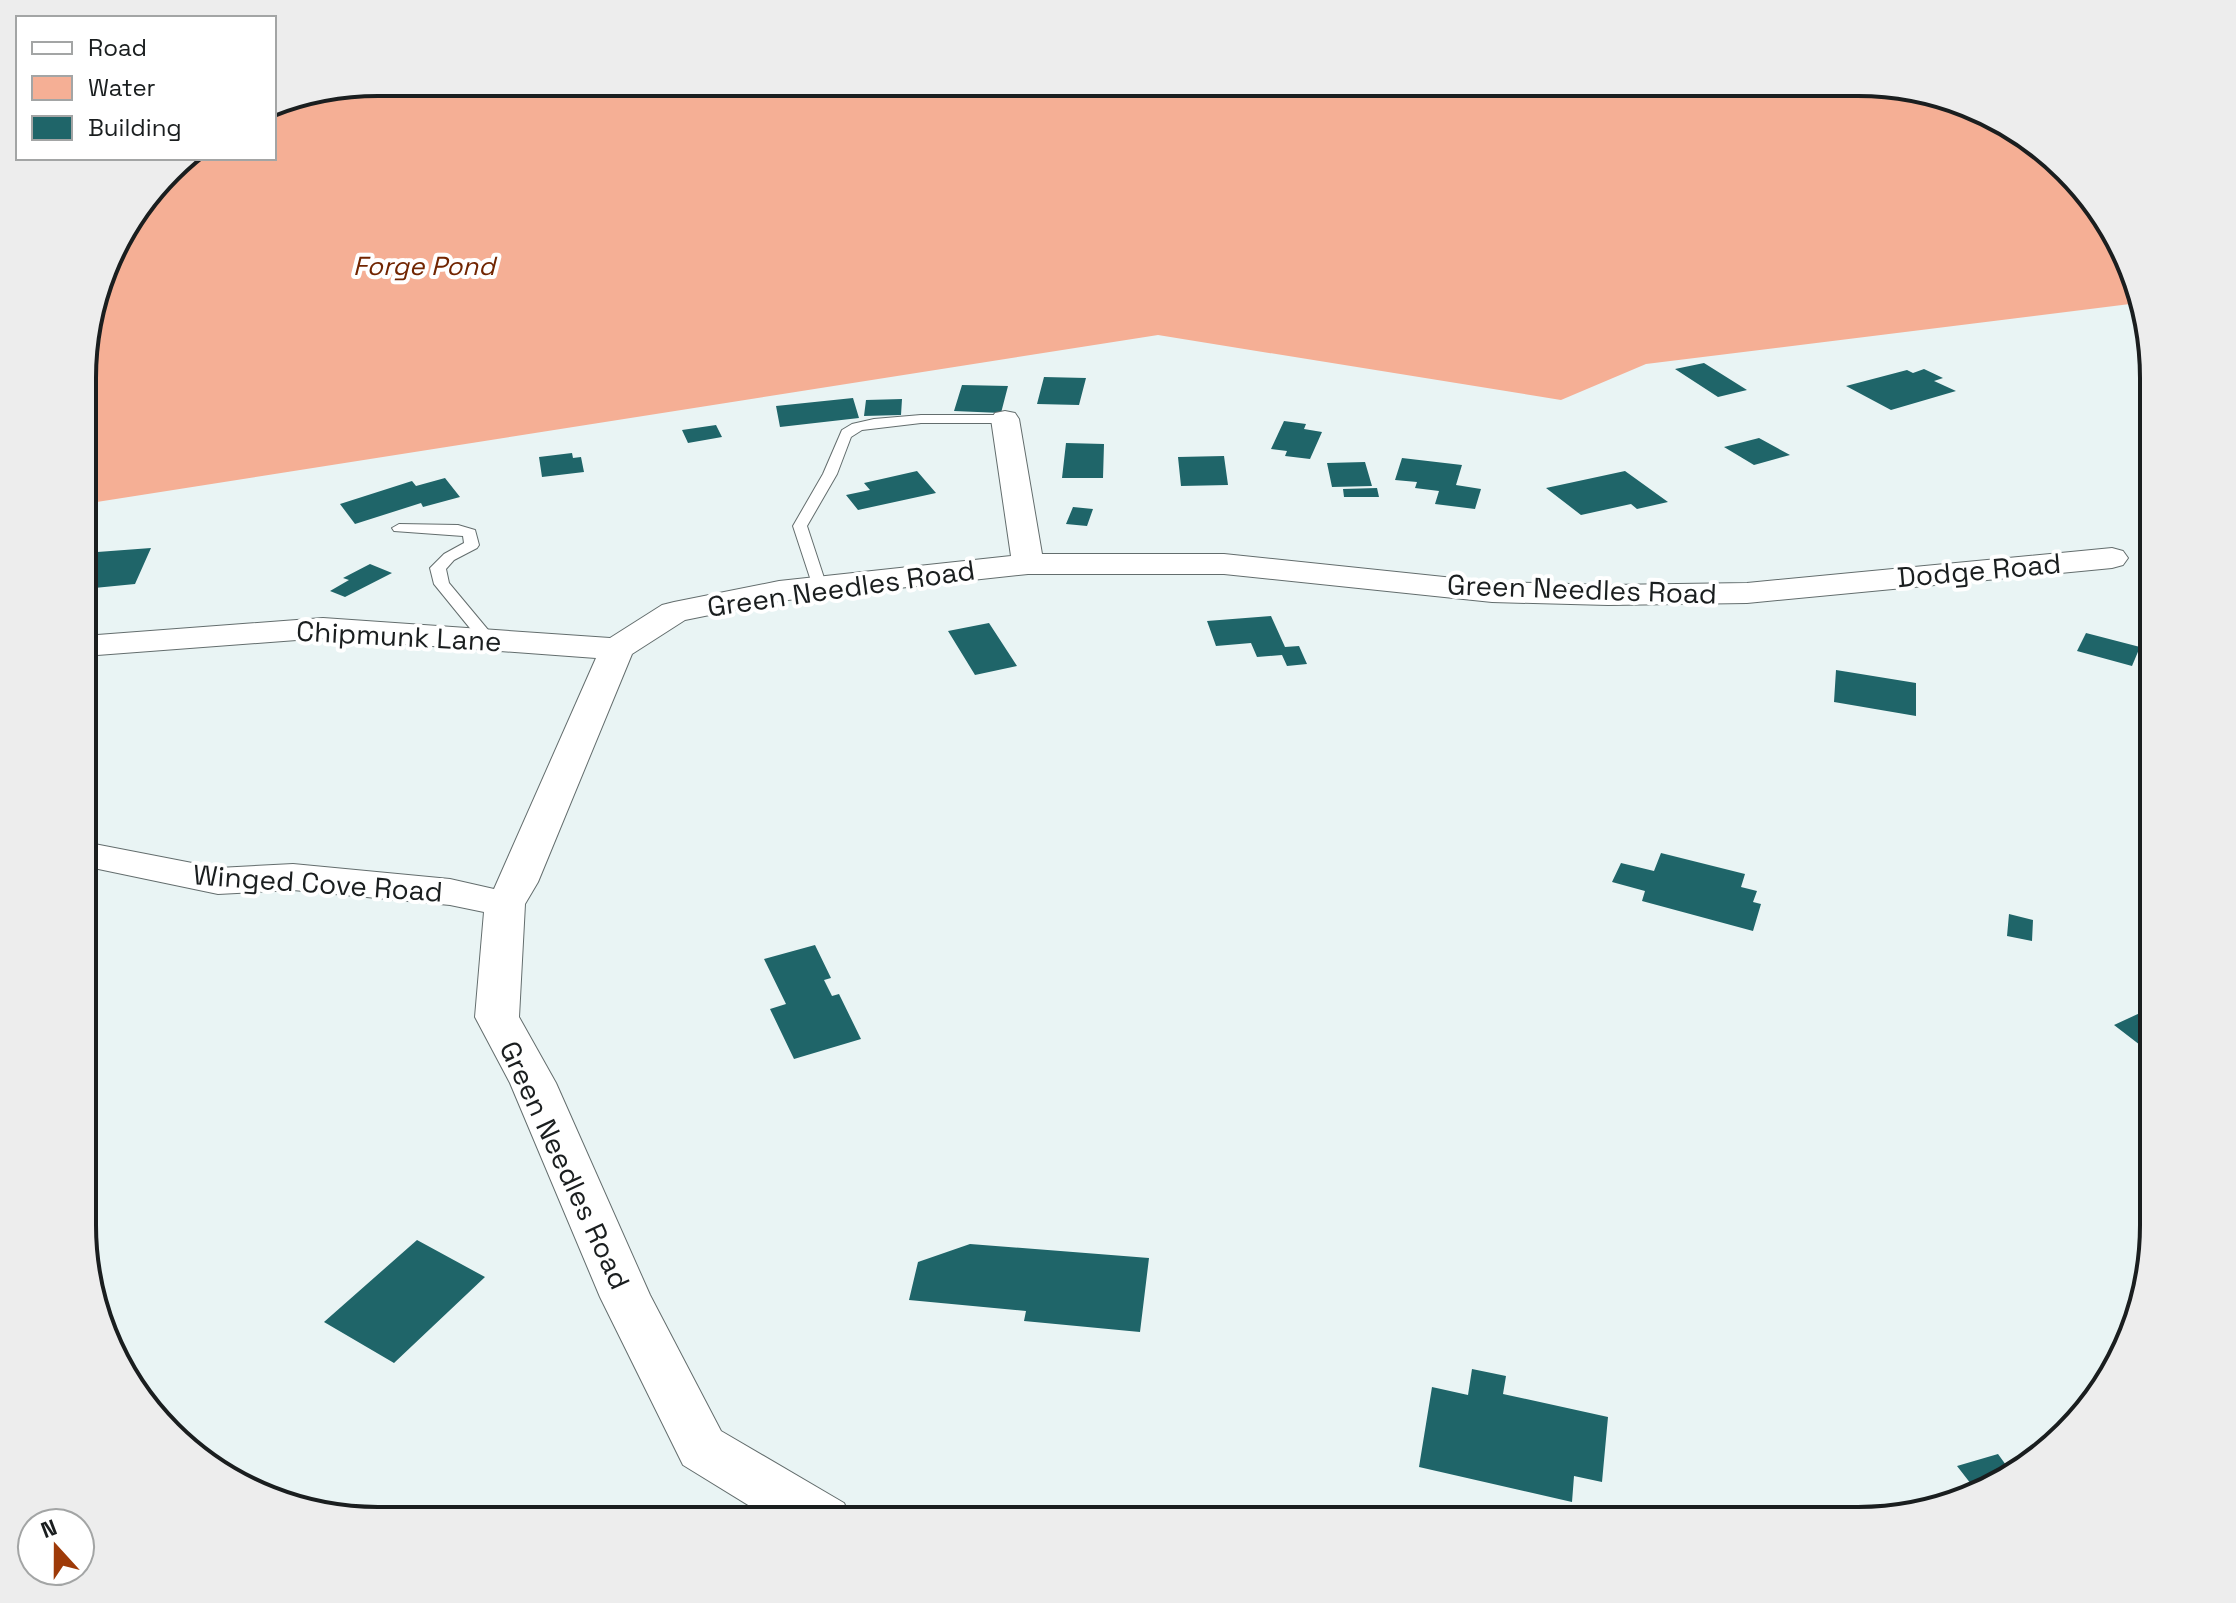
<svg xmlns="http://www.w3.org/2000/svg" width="2236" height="1603" font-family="'Space Grotesk',sans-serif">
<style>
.water{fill:#f5af95}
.building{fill:#1f6569}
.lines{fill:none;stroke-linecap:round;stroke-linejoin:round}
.lane-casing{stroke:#636d6d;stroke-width:2}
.street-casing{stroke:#636d6d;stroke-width:2}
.lane{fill:#fff;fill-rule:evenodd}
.street{fill:#fff;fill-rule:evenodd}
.labels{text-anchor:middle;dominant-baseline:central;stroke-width:8;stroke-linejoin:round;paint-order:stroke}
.far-water-label{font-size:26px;font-style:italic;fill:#712501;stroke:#fff}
.street-label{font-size:28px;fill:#1a1e1f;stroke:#fff}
.rim{fill:none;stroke:#1a1e1f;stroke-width:4}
</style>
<rect width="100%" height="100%" fill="#e9f4f4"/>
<path class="water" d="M378,82L1877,83L1971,104L2038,143L2123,247L2138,303L1646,364L1561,400L1158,335L84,504V340L113,247L181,158H274V103Z"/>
<path class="building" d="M1704,363L1747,390L1718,397L1675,369Z
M1924,369L1943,378L1934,381L1956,391L1891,410L1846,386L1907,370L1913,373Z
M1044,377L1086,378L1079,405L1037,404Z
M962,385L1008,386L1001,413L954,411Z
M853,398L859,418L780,427L776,406Z
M902,399L901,415L864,416L866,400Z
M1284,421L1306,424L1304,429L1322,432L1310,459L1285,456L1287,451L1271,449Z
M716,425L722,437L688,443L682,430Z
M1759,438L1790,455L1754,465L1724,447Z
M1066,443L1104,444L1103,478H1062Z
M572,453L573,458L581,457L584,472L542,477L539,457Z
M1224,456L1228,485L1181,486L1178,457Z
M1402,458L1462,465L1456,485L1481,489L1475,509L1435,504L1439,491L1415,488L1417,482L1395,480Z
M1365,462L1372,486L1332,487L1327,463Z
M917,471L936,493L858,510L846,495L870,490L864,483Z
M1625,471L1668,502L1637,509L1631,504L1581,515L1546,488Z
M445,478L460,497L423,507L421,503L355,524L340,504L412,481L416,486Z
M1377,488L1379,497H1344L1343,489Z
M1073,507L1093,509L1087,526L1066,524Z
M151,548L135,584L84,589V553Z
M370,564L392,573L345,597L330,591L349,580L343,578Z
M1271,616L1285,647L1299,646L1307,664L1287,666L1282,655L1257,657L1251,643L1216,646L1207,621Z
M989,623L1017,666L975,675L948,631Z
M2086,633L2140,647L2132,666L2077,651Z
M1836,670L1916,683V716L1834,702Z
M1661,853L1745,874L1741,887L1757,891L1753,902L1761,904L1753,931L1642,901L1645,891L1612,882L1621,863L1654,871Z
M2009,914L2033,920L2032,941L2007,936Z
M815,945L831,978L824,980L832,996L839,994L861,1039L794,1059L770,1009L786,1004L764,959Z
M2153,1007V1055L2114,1025Z
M417,1240L485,1277L394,1363L324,1322Z
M970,1244L1149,1258L1140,1332L1024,1321L1026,1311L909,1300L918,1262Z
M1472,1369L1506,1376L1503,1394L1608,1417L1602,1482L1574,1476L1572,1502L1419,1467L1432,1387L1468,1395Z
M1998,1454L2011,1472L1988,1491L1978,1493L1957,1466Z"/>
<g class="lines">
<g class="lane-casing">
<path id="lane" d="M921,415H1005L1012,419L1005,423H921L862,430L851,437L837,474L807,526L827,587L824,590H814L793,526L823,474L842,430L852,424L874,419Z
M399,524L458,525L475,530L479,545L477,548L454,560L446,569L449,583L494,637L496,640L494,643H482L434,584L430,568L444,554L464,543L463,536L394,531L392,528Z"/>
</g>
<g class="street-casing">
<path id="street" d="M1005,411L1015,413L1019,419L1042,554H1224L1492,582L1608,585L1747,583L2112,548L2123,551L2128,558L2123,565L2112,568L1747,603L1608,605L1492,602L1224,574H1028L779,601L685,620L632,654L538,882L525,904L519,1017L556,1083L650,1295L721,1431L844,1503L852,1521H774L683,1465L600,1297L510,1083L475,1017L484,912L450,905L293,890L218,894L84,866V842L218,868L293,864L450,879L494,889L596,658L323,638L84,656V636L323,618L610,638L662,605L674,602L779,581L1011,556L991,419L995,413Z"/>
</g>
<use href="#lane" class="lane"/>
<use href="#street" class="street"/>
</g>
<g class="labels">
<g class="far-water-label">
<text x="424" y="266">Forge Pond</text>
</g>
<g class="street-label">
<text transform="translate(1979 570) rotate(-5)">Dodge Road</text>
<text transform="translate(841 588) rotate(-8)">Green Needles Road</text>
<text transform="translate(1582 589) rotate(2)">Green Needles Road</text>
<text transform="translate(399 636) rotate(3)">Chipmunk Lane</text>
<text transform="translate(318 883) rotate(4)">Winged Cove Road</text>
<text transform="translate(565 1165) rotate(65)">Green Needles Road</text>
</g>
</g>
<path d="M0 0H2236V1603H0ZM378 96H1858A282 282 0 0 1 2140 378V1225A282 282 0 0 1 1858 1507H378A282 282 0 0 1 96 1225V378A282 282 0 0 1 378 96Z" fill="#ededed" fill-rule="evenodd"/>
<path class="rim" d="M378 96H1858A282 282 0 0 1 2140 378V1225A282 282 0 0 1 1858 1507H378A282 282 0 0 1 96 1225V378A282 282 0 0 1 378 96Z"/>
<rect x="16" y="16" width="260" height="144" fill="#ffffff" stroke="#a3a5a5" stroke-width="2"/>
<rect x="32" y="42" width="40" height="12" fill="#ffffff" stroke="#a3a5a5" stroke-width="2"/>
<text x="88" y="56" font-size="24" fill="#1a1e1f">Road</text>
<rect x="32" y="76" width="40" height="24" fill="#f5af95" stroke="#a3a5a5" stroke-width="2"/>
<text x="88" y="96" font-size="24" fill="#1a1e1f">Water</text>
<rect x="32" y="116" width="40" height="24" fill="#1f6569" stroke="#a3a5a5" stroke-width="2"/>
<text x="88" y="136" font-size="24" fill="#1a1e1f">Building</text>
<g transform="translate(56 1547) rotate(339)"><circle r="38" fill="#ffffff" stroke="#a3a5a5" stroke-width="2"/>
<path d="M0-6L14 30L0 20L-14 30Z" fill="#9e3a08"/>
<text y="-12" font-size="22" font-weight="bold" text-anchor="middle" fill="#1a1e1f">N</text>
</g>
</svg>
